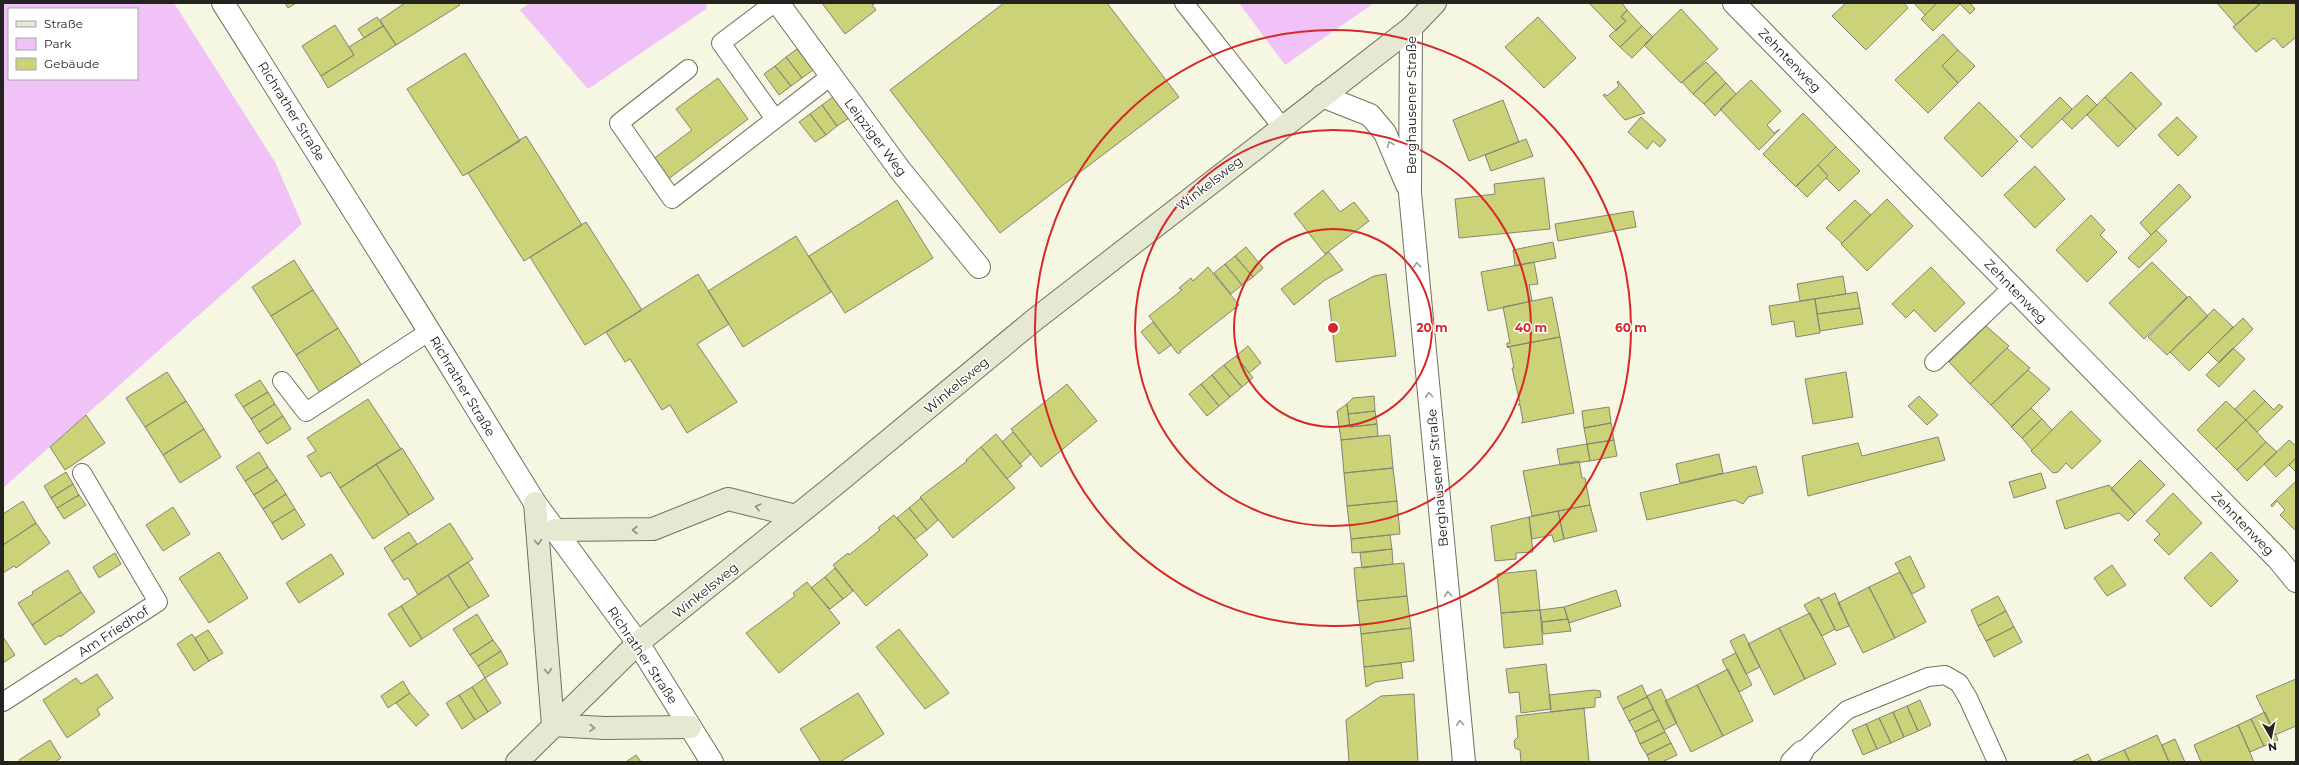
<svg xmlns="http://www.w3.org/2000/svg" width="2299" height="765" font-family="Montserrat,sans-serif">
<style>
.green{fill:#f0c2f8;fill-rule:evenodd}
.building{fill:#ccd277;stroke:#838573}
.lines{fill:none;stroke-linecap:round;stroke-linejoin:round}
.service-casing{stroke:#707260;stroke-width:20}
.minor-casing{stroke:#707260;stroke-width:24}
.tertiary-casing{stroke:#707260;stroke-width:24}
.secondary-casing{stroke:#707260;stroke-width:24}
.service{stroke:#fff;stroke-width:18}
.minor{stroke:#fff;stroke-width:22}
.tertiary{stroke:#fff;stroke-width:22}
.secondary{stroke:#e6e8d1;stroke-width:22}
.oneway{stroke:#9c9c99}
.oneway2{stroke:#8e9080}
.ring{fill:none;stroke:#d62828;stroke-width:2}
.labels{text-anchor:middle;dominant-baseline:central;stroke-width:3;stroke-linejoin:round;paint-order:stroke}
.street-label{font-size:13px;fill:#23241d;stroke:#fff}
.centre{fill:#d62828;stroke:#fff;stroke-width:2}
.ring-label{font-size:12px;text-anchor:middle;font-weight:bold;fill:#d62828;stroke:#fff;stroke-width:3;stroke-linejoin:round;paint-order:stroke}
</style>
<rect width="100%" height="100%" fill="#f5f7e3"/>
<path class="green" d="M3,3H174L275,162L302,224L3,488ZM9,9H137V79H9Z
M530,3H707L706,9L588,89L520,10Z
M1239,3H1374L1285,65Z"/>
<path class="building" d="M285,3H296L288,8Z
M405,3H458L460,5L396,45L380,20Z
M822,3H876L872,5L876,10L845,34Z
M1004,3H1107L1179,97L1000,233L890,90Z
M1589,3H1622L1627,10L1621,17L1626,21L1616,31Z
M1846,3H1904L1908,8L1866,50L1832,16Z
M1914,3H1937L1925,15Z
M1937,3H1970L1975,9L1970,14L1960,4L1933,31L1921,19Z
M2217,3H2257L2259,5L2236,25Z
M2261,3H2296V37L2283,48L2274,38L2256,52L2233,27Z
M1681,9L1718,49L1681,83L1644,45Z
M1627,10L1642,26L1620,47L1609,36L1626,21L1621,17Z
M377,17L383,26L364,38L358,29Z
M1538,17L1576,58L1544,88L1505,47Z
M335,25L354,55L321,76L302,46Z
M383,26L396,45L328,88L321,76L354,55L349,47Z
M1642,26L1653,37L1632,58L1620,47Z
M1943,34L1958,50L1942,66L1958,83L1928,113L1895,80Z
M797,49L813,70L802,78L786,57Z
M1958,50L1975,66L1958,83L1942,66Z
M465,53L520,141L463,176L407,89Z
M786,57L802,78L791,86L775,66Z
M1706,62L1716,72L1693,94L1682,82Z
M775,66L791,86L779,95L764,74Z
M1716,72L1726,83L1704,104L1693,94Z
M2131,72L2162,104L2136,129L2105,97Z
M718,78L748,119L667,180L652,160L692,130L676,109Z
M1751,80L1781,111L1767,125L1774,133L1780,129L1759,150L1720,109Z
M1618,81L1645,113L1625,120L1603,95L1605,94L1607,96L1619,86L1617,82Z
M1726,83L1736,94L1715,116L1704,104Z
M2087,95L2097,105L2072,129L2062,119Z
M833,97L849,118L837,126L822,105Z
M2060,97L2072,109L2032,148L2020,136Z
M2105,97L2136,129L2118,147L2087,115Z
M1503,100L1519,142L1469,161L1453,120Z
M1979,102L2018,141L1982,177L1944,138Z
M822,105L837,126L826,135L810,114Z
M1803,113L1836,147L1796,187L1763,154Z
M810,114L826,135L815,142L799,122Z
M1641,117L1666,140L1660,147L1653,141L1647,149L1628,132Z
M2177,117L2197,137L2178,156L2158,135Z
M526,136L582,225L524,261L468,173Z
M1526,139L1533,156L1491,171L1485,155Z
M1836,147L1860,171L1839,191L1826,178L1828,176L1818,165Z
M1818,165L1828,176L1807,197L1796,186Z
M2035,166L2065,199L2035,228L2004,195Z
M1544,178L1550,229L1459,238L1455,199L1495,194L1494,184Z
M2179,184L2191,197L2151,235L2140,223Z
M1323,190L1340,212L1354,202L1369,221L1325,254L1294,214Z
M1887,199L1913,226L1867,271L1841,244Z
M897,200L933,258L845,313L809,256Z
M1855,200L1871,215L1842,243L1826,228Z
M1633,211L1636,227L1558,241L1555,224Z
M2091,215L2105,230L2100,235L2117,252L2087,282L2056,250Z
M586,222L642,310L585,345L530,257Z
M2156,230L2167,241L2139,268L2128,258Z
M796,236L831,292L743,347L708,291Z
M1553,242L1556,258L1515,266L1513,250Z
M1246,247L1263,268L1253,277L1235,256Z
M1329,252L1343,270L1325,280L1294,305L1281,289Z
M1235,256L1253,277L1242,285L1225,264Z
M294,260L313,290L271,316L252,287Z
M1534,262L1538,284L1529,285L1532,301L1488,311L1481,272Z
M2152,262L2187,297L2144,339L2109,303Z
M1225,264L1242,285L1231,294L1214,273Z
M1208,267L1239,305L1180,351L1181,352L1178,354L1149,316L1182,290L1179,288L1191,278L1193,281Z
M1931,267L1965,303L1935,332L1914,310L1906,318L1892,304Z
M698,274L729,324L697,344L737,402L687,433L670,405L662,410L630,359L625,362L606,332Z
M1386,274L1396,356L1336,362L1329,300L1374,276Z
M1843,276L1846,294L1800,301L1797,284Z
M313,290L338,328L296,355L271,316Z
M1857,292L1860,308L1817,314L1815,299Z
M2189,296L2208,316L2167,355L2148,337Z
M1552,297L1560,337L1507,347V343H1510L1503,307Z
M1815,299L1820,333L1796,337L1794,321L1772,325L1769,306Z
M1860,308L1863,324L1820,331L1817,314Z
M2214,309L2233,327L2189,371L2170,352Z
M2243,318L2253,329L2219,363L2208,352Z
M1153,322L1171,345L1159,354L1141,332Z
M1986,326L2009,346L1970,384L1949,362Z
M338,328L362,366L320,393L296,355Z
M1560,337L1574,413L1521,423L1523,421L1520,405H1518L1520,403L1512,368H1514L1510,348L1507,347Z
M1248,346L1261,363L1249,373L1236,356Z
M2007,348L2030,368L1991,405L1970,384Z
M2233,348L2245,359L2219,387L2206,375Z
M1236,356L1253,378L1242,387L1224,365Z
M1224,365L1242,387L1230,397L1212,375Z
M2028,370L2050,389L2012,427L1991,405Z
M167,372L186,401L145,427L126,398Z
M1846,372L1853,417L1813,424L1805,379Z
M1212,375L1230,397L1219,406L1201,384Z
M260,380L268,392L243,407L235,395Z
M1067,384L1097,421L1041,467L1011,429Z
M1201,384L1219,406L1207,416L1189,394Z
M2254,390L2265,401L2246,420L2235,409Z
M268,392L275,404L251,419L243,407Z
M1374,396L1375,411L1348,414L1347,404L1353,398Z
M1919,396L1938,415L1927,425L1908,406Z
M368,399L401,449L340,488L330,472L321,477L307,456L316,451L307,438Z
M186,401L204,429L163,455L145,427Z
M2226,401L2246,420L2216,449L2197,430Z
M2265,401L2274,410L2279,404L2283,407L2257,432L2246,420Z
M275,404L283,416L259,432L251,419Z
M1347,404L1350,427L1377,424L1378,436L1341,440L1337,411Z
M1609,407L1611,423L1584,428L1582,411Z
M2031,408L2042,419L2022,438L2011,427Z
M1375,411L1377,424L1350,427L1348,414Z
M2071,411L2101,441L2072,469L2066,463L2058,472L2053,473L2031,451Z
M86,415L105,443L65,470L50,447Z
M283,416L291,429L267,444L259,432Z
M2042,419L2052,430L2032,450L2022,438Z
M2246,420L2266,442L2237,470L2216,449Z
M1611,423L1614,440L1587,444L1584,428Z
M204,429L221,457L180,483L163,455Z
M1013,432L1031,454L1020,464L1002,442Z
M996,434L1022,466L1007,479L981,447Z
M1390,435L1393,468L1344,473L1341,440Z
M1938,437L1945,460L1808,496L1802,456L1858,443L1862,456Z
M1614,440L1617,456L1590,461L1587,444Z
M2289,440L2296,446V458L2276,477L2264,464Z
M2266,442L2277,452L2247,481L2237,470Z
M1587,444L1590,461L1560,465L1557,449Z
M981,447L1015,488L953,538L920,497L967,461L966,460Z
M402,448L434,499L409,515L376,464Z
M259,452L268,467L245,481L236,467Z
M1719,454L1723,473L1680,483L1676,464Z
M2296,458V472L2289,465Z
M2140,460L2165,485L2135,514L2111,489Z
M1579,461L1582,478H1585L1590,505L1532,516L1523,471Z
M376,464L409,515L373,539L340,488Z
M1756,466L1763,493L1748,497L1743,504L1735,500L1647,520L1640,493Z
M268,467L277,480L254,495L245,481Z
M1393,468L1397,501L1347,506L1344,473Z
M66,472L73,484L51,498L44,486Z
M2041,473L2046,488L2014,498L2009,482Z
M277,480L286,494L263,509L254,495Z
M2296,481V531L2280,515L2285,510L2277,501L2272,507L2271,505Z
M73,484L79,495L57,508L51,498Z
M2109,485L2135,514L2128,521L2119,513L2065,529L2056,501Z
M2173,493L2202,523L2169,555L2154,540L2160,534L2146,521Z
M286,494L295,509L272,523L263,509Z
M79,495L86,505L64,519L57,508Z
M921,498L938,520L927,530L909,508Z
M23,501L36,523L3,545V514Z
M1397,501L1400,534L1351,539L1347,506Z
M1590,505L1597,531L1564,539L1558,511Z
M173,507L190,534L163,551L146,525Z
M909,508L927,530L915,539L897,518Z
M295,509L305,525L282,540L272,523Z
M1558,511L1564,539L1554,542L1552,535L1532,539L1529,517Z
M894,515L928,555L866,606L833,565L848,553L849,555L880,530L878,528Z
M1529,517L1533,552L1516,553V559L1495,561L1491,526Z
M36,523L50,543L16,568L14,566L3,573V545Z
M450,523L473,559L418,595L408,578L404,580L392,561Z
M409,532L417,544L392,561L384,548Z
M1390,535L1392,549L1352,553L1351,539Z
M1392,549L1393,564L1362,568L1360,553Z
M219,552L248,598L209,623L179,578Z
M2211,552L2238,581L2211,607L2184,578Z
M115,553L121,564L99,578L93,567Z
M331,554L344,574L299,603L286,583Z
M1910,556L1925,587L1912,594L1895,563Z
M468,562L489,596L469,608L448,575Z
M1404,563L1407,596L1357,601L1354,568Z
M2112,565L2126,585L2107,596L2094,578Z
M835,568L853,591L843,599L825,577Z
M68,570L81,592L32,625L18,603L33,594L32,592Z
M1536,570L1540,610L1501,613L1497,574Z
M1900,572L1926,622L1895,638L1869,587Z
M448,575L469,608L422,639L401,606Z
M825,577L843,599L830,609L811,588Z
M807,582L840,623L779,673L746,633L795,596L793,593Z
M1869,587L1895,638L1863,653L1838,603Z
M1616,590L1621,606L1569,623L1564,607Z
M81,592L95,612L60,637V635L45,645L32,625Z
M1835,593L1849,626L1836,631L1821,600Z
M1407,596L1411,628L1361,634L1357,601Z
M1998,596L2006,611L1978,626L1971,610Z
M1819,597L1835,629L1822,636L1804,605Z
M401,606L422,639L410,647L388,614Z
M1564,607L1568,619L1542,622L1540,610Z
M1540,610L1543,644L1504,648L1501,613Z
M2006,611L2014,627L1986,641L1978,626Z
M1810,613L1836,664L1805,679L1779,628Z
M477,614L493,640L470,655L453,629Z
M1568,619L1571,631L1543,634L1542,622Z
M2014,627L2022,642L1994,657L1986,641Z
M1411,628L1414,661L1364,667L1361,634Z
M1779,628L1805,679L1774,695L1748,644Z
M899,629L949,693L925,709L876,647Z
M208,630L223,653L209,661L195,638Z
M192,634L209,661L194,671L177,644Z
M1744,634L1760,667L1746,674L1730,641Z
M3,637L15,655L3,663Z
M493,640L501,651L478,666L470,655Z
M501,651L508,664L485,678L478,666Z
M1736,653L1752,685L1739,692L1722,660Z
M1401,663L1403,678L1375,682L1366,687L1364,667Z
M1546,664L1551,709L1521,713L1519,692L1509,693L1506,669Z
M1728,669L1753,721L1723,736L1697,685Z
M97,674L113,698L97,709L100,715L67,738L43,700L76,678L81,684Z
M485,678L501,703L488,712L472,687Z
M2296,679V726L2275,735L2256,696Z
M403,681L410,693L388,708L381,696Z
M1642,685L1647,697L1623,709L1617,697Z
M1697,685L1723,736L1691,752L1665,701Z
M472,687L488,712L475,720L459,695Z
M1661,689L1677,723L1664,730L1647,696Z
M1594,690L1600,691L1601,697L1595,698V707L1551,712L1549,695Z
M410,693L429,715L416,726L396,703Z
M858,693L884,734L840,762H821L800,729Z
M1414,694L1418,762H1349L1346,720L1381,696Z
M459,695L475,720L462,729L446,703Z
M1647,697L1653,709L1629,721L1623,709Z
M1920,700L1931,725L1918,731L1907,706Z
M1907,706L1918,731L1904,737L1893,712Z
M1584,708L1589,762H1521L1520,750L1515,748L1514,741L1518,737L1516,716Z
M1653,709L1659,720L1635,732L1629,721Z
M1893,712L1904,737L1891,743L1879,718Z
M2265,712L2278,740L2264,746L2251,719Z
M1879,718L1891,743L1877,749L1866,724Z
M2251,719L2264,746L2250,752L2238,725Z
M1659,720L1665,732L1640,744L1635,732Z
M1866,724L1877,749L1863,755L1852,730Z
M2238,725L2254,762H2201L2194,745Z
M1665,732L1671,743L1647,755L1640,744Z
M2157,735L2169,762H2130L2124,750Z
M2175,739L2185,762H2169L2162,745Z
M50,740L61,758L55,762H20L19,760Z
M1671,743L1677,755L1662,762H1650L1647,755Z
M2124,750L2130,762H2096Z
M2088,754L2092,762H2071Z
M636,755L641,762H626Z"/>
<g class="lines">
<g class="service-casing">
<path id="service" d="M774,3L721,43L775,119
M1184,3L1282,127
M688,69L619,123L672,199L831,76
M1934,362L2013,287
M282,381L306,412L430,331
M3,702L158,602L82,473
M1802,752L1847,710L1928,677L1945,675L1959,683L1968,698L1997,762"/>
</g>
<g class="minor-casing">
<path id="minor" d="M778,3L900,170L979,267
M1734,3L2278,559L2296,581
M1411,28L1410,193L1464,762
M1322,96L1370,115L1385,133L1407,185
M638,643L712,762
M1792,762L1802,752"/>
</g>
<g class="tertiary-casing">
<path id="tertiary" d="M223,3L418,313L535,503L638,643"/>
</g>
<g class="secondary-casing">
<path id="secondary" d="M535,503L553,725
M555,530L653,529L728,499L796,516
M553,725L604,728L690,727
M517,762L638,643L831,488L1033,321L1411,28L1435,3"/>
</g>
<use href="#service" class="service"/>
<use href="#minor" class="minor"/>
<use href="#tertiary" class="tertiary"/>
<use href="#secondary" class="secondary"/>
</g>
<defs><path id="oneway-chevron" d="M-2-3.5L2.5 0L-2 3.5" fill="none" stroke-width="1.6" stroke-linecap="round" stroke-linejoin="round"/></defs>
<g class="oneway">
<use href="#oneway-chevron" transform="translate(1390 144) rotate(-112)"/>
<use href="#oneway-chevron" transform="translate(1417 265) rotate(-95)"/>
<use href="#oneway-chevron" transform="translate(1429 395) rotate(-95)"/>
<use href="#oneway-chevron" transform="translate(1448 594) rotate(-95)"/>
<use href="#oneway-chevron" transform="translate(1460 723) rotate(-95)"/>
</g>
<g class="oneway2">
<use href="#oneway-chevron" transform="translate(758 507) rotate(-166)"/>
<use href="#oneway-chevron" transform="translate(635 530) rotate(180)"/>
<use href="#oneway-chevron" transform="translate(538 542) rotate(85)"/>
<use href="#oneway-chevron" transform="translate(548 671) rotate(85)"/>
<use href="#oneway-chevron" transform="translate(592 728) rotate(4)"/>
</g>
<g class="ring">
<circle cx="1333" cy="328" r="99"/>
<circle cx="1333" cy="328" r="198"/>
<circle cx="1333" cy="328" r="298"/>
</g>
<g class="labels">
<g class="street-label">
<text transform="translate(1790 60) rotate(46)">Zehntenweg</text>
<text transform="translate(1411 105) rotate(-90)">Berghausener Straße</text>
<text transform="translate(292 111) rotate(58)">Richrather Straße</text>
<text transform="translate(876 137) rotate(53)">Leipziger Weg</text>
<text transform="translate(1209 183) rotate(-38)">Winkelsweg</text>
<text transform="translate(2016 291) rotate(46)">Zehntenweg</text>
<text transform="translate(956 385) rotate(-40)">Winkelsweg</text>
<text transform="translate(463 386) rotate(59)">Richrather Straße</text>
<text transform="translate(1437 478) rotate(-95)">Berghausener Straße</text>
<text transform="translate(2243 523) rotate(46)">Zehntenweg</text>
<text transform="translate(705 590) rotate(-39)">Winkelsweg</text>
<text transform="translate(113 631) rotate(-33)">Am Friedhof</text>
<text transform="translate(643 655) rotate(56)">Richrather Straße</text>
</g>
</g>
<circle cx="1333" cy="328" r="6" class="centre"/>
<g class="ring-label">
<text x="1432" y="332">20 m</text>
<text x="1531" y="332">40 m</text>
<text x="1631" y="332">60 m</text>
</g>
<rect width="2299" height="765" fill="none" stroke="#23241d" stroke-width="8"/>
<rect x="8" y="8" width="130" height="72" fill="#ffffff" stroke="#a7a7a5"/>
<rect x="16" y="21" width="20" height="6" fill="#e6e8d1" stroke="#a7a7a5"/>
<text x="44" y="28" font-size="12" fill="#23241d">Straße</text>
<rect x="16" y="38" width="20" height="12" fill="#f0c2f8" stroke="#a7a7a5"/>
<text x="44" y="48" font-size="12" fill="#23241d">Park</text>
<rect x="16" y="58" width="20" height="12" fill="#ccd277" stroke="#a7a7a5"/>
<text x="44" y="68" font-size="12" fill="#23241d">Gebäude</text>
<g transform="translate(2271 737) rotate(171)" stroke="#ffffff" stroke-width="3" paint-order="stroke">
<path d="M0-3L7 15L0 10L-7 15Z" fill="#23241d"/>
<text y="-6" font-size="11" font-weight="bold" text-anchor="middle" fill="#23241d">N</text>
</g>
</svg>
